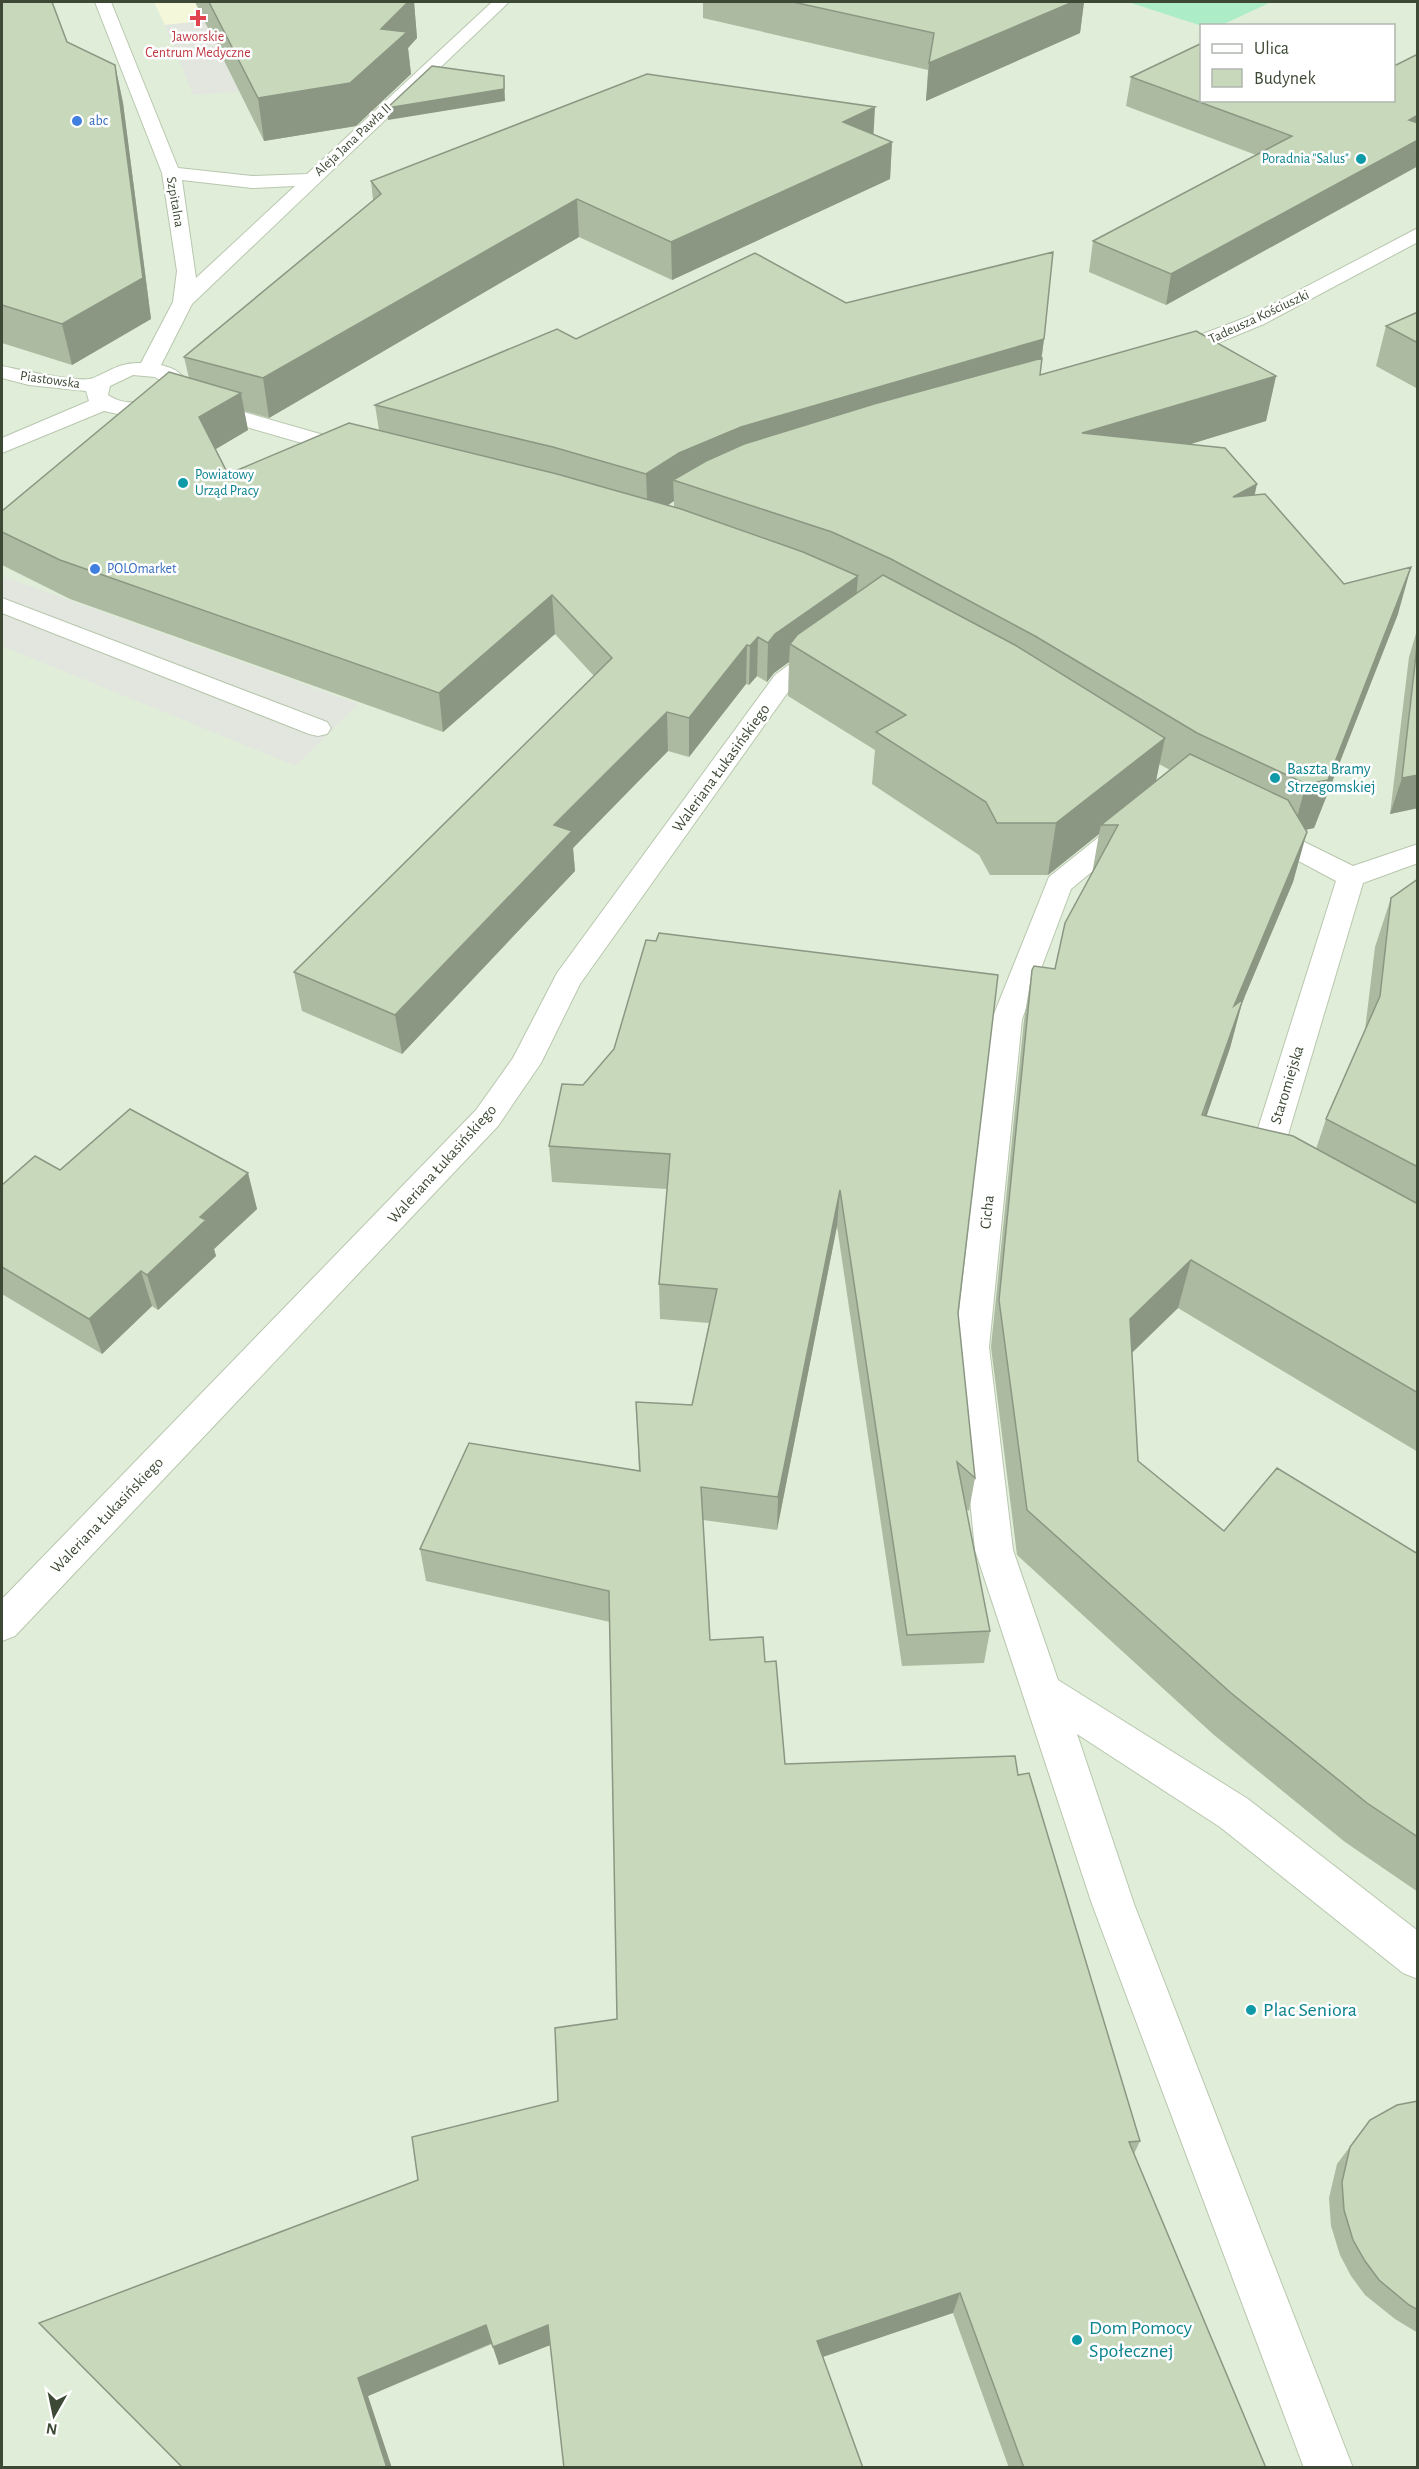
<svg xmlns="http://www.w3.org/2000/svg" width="1419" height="2469" font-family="'Alegreya Sans',sans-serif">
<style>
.residential{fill:#e0edd8;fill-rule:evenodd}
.medical{fill:#f4f7d9}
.green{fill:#acedc7}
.parking{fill:#e2e6df}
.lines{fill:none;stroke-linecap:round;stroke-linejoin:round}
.minor-casing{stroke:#b8c7ae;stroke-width:2}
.minor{fill:#fff;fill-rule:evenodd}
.wall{fill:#abbaa1;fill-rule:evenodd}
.shaded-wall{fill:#8b9783}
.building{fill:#c7d8bb;stroke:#8b9783;stroke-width:1.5}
.health-dot{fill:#e0444e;stroke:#fff;stroke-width:2}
.shop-dot{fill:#3f7fe0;stroke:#fff;stroke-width:2}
.culture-dot{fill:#0f9aa8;stroke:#fff;stroke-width:2}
.labels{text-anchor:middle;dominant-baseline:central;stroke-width:5;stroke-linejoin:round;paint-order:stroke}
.far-health-label{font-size:14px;fill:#be3a42;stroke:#fff}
.far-shop-label{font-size:14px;fill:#366cbe;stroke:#fff;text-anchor:start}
.far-street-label{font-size:14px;fill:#3d4935;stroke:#fff}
.far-culture-label{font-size:14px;fill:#0d838f;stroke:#fff;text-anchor:end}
.street-label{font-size:16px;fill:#3d4935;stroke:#fff}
.culture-label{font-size:16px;fill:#0d838f;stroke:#fff;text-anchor:start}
.near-culture-label{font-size:20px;fill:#0d838f;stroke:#fff;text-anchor:start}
</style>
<rect width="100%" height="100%" fill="#ecf5e7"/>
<path class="residential" d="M2,2H1417V2467H2ZM1202,26H1394V100H1202Z"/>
<path class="medical" d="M154,2H392L165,25Z"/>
<path class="green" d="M1128,2H1271L1222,25L1202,26Z"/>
<path class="parking" d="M304,11L261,90L193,95L165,25Z
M2,576L359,704L296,766L2,646Z"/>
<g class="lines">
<g class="minor-casing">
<path id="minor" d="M95,2H111L178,168L252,176L307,174L492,2H509L192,304L161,365C173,368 181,372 188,383L184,396L156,411L127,416L104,411L2,453V438L89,401L86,391L29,385L2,378V366C17,369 81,384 93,378C110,371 120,362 141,363L173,302L177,271L162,173ZM182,180L252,188L295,186L196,278ZM133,375L155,377L165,383V389C149,402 127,408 108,395L110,386Z
M1418,228V242L1264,324L1179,359H1163L1160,354L1163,349L1250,316Z
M202,400L362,446L365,451L362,456L354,458L194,412L191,407L194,402Z
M2,598L327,722L331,728L327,734L318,736L309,734L2,613Z
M825,642L834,645L838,650L793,685L580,984L541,1063L498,1126L15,1636L2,1641V1599L476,1110L513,1058L557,973L775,675L816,645Z
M1130,817L1140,820L1144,826L1140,832L1071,889L1022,1019L989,1347L1013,1550L1058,1680L1248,1799L1418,1931V1979L1403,1973L1220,1827L1077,1734L1134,1904L1353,2468H1304L1092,1904L975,1550L955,1347L992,1019L1049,877L1120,820Z
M1262,821L1353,866L1418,844V863L1363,883L1282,1155L1288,1159L1293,1167L1288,1175L1277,1179L1253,1168L1248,1160L1336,881L1252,836L1248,830L1252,824Z"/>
</g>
<use href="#minor" class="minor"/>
</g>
<path class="wall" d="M2,2L67,42L115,65L123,103L151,319L72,365L2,343Z
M195,2H414L417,38L408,48L411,74L356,126L264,141Z
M703,2H1084L1080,33L926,101L928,70L703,18Z
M1418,54V166L1166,305L1089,272L1093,241L1256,155L1126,106L1131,77L1202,100H1394Z
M874,134L892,142L890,179L672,280L579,237L269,418L244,411L248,430L215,449L228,474L379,430L375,405L576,339L846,303L1053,252L1040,375L1276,376L1266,421L1191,444L1255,495L1344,584L1398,614L1314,828L1306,830L1293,882L1242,1003L1230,1048L1206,1116L1316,1149L1326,1119L1365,1030L1375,947L1391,898L1418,879V1452L1178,1308L1132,1353L1138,1461L1224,1531L1418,1554V1892L1345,1842L1214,1735L1017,1555L991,1347L1024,1020L1032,970L1055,969L1092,874L1099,834L1048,875H990L979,855L872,784L875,750L788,696L789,662L774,673L767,682L757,676L749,685L746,684L689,757L668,751L573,848L575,871L402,1054L302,1011L294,972L594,676L555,634L443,732L70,599L2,565V511L189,378L184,357L373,200L371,181ZM674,501V507L667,505ZM1159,764L1170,770L1156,781Z
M1418,312V389L1376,366L1386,326Z
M1418,627V808L1390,814L1409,657Z
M646,940L958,1313L975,1478L969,1511L966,1509L990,1631L984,1663L902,1666L837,1226L777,1530L703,1520L710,1640L765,1662L785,1764L1018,1775L1140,2141L1134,2154L1266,2468H1009L953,2313L550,2345L499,2365L492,2344L368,2396L183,2468L418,2180L558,2101L617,2019L610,1622L426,1581L420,1549L639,1471L636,1402L692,1405L709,1323L660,1319L659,1284L667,1189L552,1182L549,1146L583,1085L614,1049Z
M60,1170L248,1173L257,1209L214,1249L216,1256L158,1310L152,1306L102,1354L2,1294V1185Z
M1418,2101V2333L1395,2319L1365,2295L1351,2276L1340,2255L1331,2226L1329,2198L1337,2164L1370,2120Z"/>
<path class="shaded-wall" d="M408,2H414L417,38L408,48L411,74L356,126L264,141L258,98L381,29Z
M1073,2H1084L1080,33L926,101L929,63Z
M115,65L123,103L151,319L72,365L62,324Z
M504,76L505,101L388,120L387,108Z
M875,107L873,144L843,122Z
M1418,115V166L1166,305L1171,274L1409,120Z
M892,142L890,179L672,280L671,242Z
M577,199L579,237L269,418L263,378Z
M1044,339L1038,382L673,480L674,501L648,519L646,474L679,453L741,427Z
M1276,376L1266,421L1076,479L1082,433Z
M241,393L248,430L206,455L199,417Z
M1257,484L1247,531L1233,497Z
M1411,567L1398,614L1314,828L1293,832L1306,784Z
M858,576L855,614L790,644L789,662L774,673L767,682L768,643L775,634Z
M552,595L555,634L443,732L439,693Z
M758,637L757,676L749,685L750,646Z
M747,645L746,684L689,757V718Z
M667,712L668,751L573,848L575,871L402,1054L395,1015L554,825Z
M1165,738L1154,790L1101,825L1099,834L1048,875L1056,823Z
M1418,775V808L1390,814L1402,778Z
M1307,832L1293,882L1242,1003L1230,1048L1190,1164L1234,1006Z
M248,1173L257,1209L214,1249L216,1256L158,1310L147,1275L200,1217Z
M840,1190L837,1226L777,1530L778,1497Z
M1191,1260L1178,1308L1118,1366L1130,1319Z
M141,1271L152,1306L102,1354L89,1319Z
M960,2293L953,2313L814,2360L817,2341Z
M486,2325L492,2343L368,2396L392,2468H387L358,2378Z
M548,2325L553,2344L499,2365L493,2347Z"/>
<path class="building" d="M2,2H52L67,42L115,65L143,278L62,324L2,305Z
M209,2H408L381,29L407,32L350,83L258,98Z
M793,2H1073L929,63L934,33Z
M1202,43V100H1394V66L1418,54V115L1409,120L1418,123V140L1171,274L1093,241L1292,136L1131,77Z
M432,66L504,76V89L387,108Z
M647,74L875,107L843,122L892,142L671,242L577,199L263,378L184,357L381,194L371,181Z
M1053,252L1044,339L741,427L679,453L646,474L553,447L375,405L557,329L576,339L755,253L846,303Z
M1418,312V343L1386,326Z
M1196,331L1276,376L1082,433L1225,448L1257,484L1233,497L1265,494L1344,584L1411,567L1328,780L1306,784L1197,733L1035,636L891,559L832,532L673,480L706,461L744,444L874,404L1042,358L1040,375Z
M169,372L241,393L199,417L228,474L349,423L557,474L681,509L803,552L858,576L775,634L768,643L758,637L750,646L747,645L689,718L667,712L554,825L572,831L395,1015L294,972L612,658L552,595L439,693L60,560L2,532V511Z
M883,575L1015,645L1165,738L1056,823H997L986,802L876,732L906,715L790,644L797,635Z
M1418,637V775L1402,778Z
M1190,754L1288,800L1307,832L1234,1006L1243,999L1202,1115L1293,1136L1418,1204V1393L1191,1260L1130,1319L1138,1461L1224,1531L1277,1468L1418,1554V1837L1367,1803L1231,1693L1027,1510L999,1300L1032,970L1034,966L1055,969L1065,923L1118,825H1101Z
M1418,879V1167L1326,1119L1380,996L1391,898Z
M659,933L998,975L958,1313L975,1478L957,1462L990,1631L907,1635L840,1190L778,1497L701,1487L710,1640L763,1637L765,1662L776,1661L785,1764L1015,1756L1018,1775L1029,1773L1140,2141L1129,2142L1266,2468H1024L960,2293L817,2341L863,2468H564L548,2325L493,2347L486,2325L358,2378L387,2468H183L39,2323L418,2180L412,2137L558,2101L555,2028L617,2019L609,1591L420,1549L469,1443L640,1471L636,1402L692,1405L717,1289L659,1284L670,1154L549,1146L562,1084L583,1085L614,1049L646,940L656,941Z
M130,1109L248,1173L200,1217L206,1220L147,1275L141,1271L89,1319L2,1267V1185L35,1156L60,1170Z
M1418,2101V2310L1409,2305L1379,2280L1365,2261L1353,2240L1344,2210L1342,2182L1350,2147L1370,2120L1397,2105Z"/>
<path class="health-dot" d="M195 9h6v6h6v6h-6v6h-6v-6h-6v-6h6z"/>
<g class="shop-dot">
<circle cx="77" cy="121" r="6"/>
<circle cx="95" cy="569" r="6"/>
</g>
<g class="culture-dot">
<circle cx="1361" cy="159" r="6"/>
<circle cx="183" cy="483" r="6"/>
<circle cx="1275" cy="778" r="6"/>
<circle cx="1251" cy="2010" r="6"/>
<circle cx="1077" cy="2340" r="6"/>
</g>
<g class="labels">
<g class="far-health-label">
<text x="198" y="37">Jaworskie<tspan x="198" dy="16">Centrum Medyczne</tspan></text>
</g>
<g class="far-shop-label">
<text x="89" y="121">abc</text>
<text x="107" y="569">POLOmarket</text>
</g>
<g class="far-street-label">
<text transform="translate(353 140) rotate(-43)">Aleja Jana Pawła II</text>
<text transform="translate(175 202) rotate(80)">Szpitalna</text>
<text transform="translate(1259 317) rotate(-25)">Tadeusza Kościuszki</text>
<text transform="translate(50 380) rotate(8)">Piastowska</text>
</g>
<g class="far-culture-label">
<text x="1349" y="159">Poradnia "Salus"</text>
<text x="195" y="475" text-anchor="start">Powiatowy<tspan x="195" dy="16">Urząd Pracy</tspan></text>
</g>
<g class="street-label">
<text transform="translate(721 768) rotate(-54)">Waleriana Łukasińskiego</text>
<text transform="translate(1287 1085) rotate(-73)">Staromiejska</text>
<text transform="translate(442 1164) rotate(-48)">Waleriana Łukasińskiego</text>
<text transform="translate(987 1212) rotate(-84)">Cicha</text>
<text transform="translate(107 1515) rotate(-46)">Waleriana Łukasińskiego</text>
</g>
<g class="culture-label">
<text x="1287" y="769">Baszta Bramy<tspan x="1287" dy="18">Strzegomskiej</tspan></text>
</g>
<g class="near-culture-label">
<text x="1263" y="2010">Plac Seniora</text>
<text x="1089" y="2328">Dom Pomocy<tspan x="1089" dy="23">Społecznej</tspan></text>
</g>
</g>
<rect width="1419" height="2469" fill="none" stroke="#3d4935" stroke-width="6"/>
<rect x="1200" y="24" width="195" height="78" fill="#ffffff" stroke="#b1b6ae" stroke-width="1.5"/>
<rect x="1212" y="44" width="30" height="9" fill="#ffffff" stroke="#b1b6ae" stroke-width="1.5"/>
<text x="1254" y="54" font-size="18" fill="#3d4935">Ulica</text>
<rect x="1212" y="69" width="30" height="18" fill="#c7d8bb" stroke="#b1b6ae" stroke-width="1.5"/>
<text x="1254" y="84" font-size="18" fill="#3d4935">Budynek</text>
<g transform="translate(54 2415) rotate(189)" stroke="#ffffff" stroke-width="4.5" paint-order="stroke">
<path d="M0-4.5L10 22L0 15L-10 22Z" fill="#3d4935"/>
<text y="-9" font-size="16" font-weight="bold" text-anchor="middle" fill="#3d4935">N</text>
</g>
</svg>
